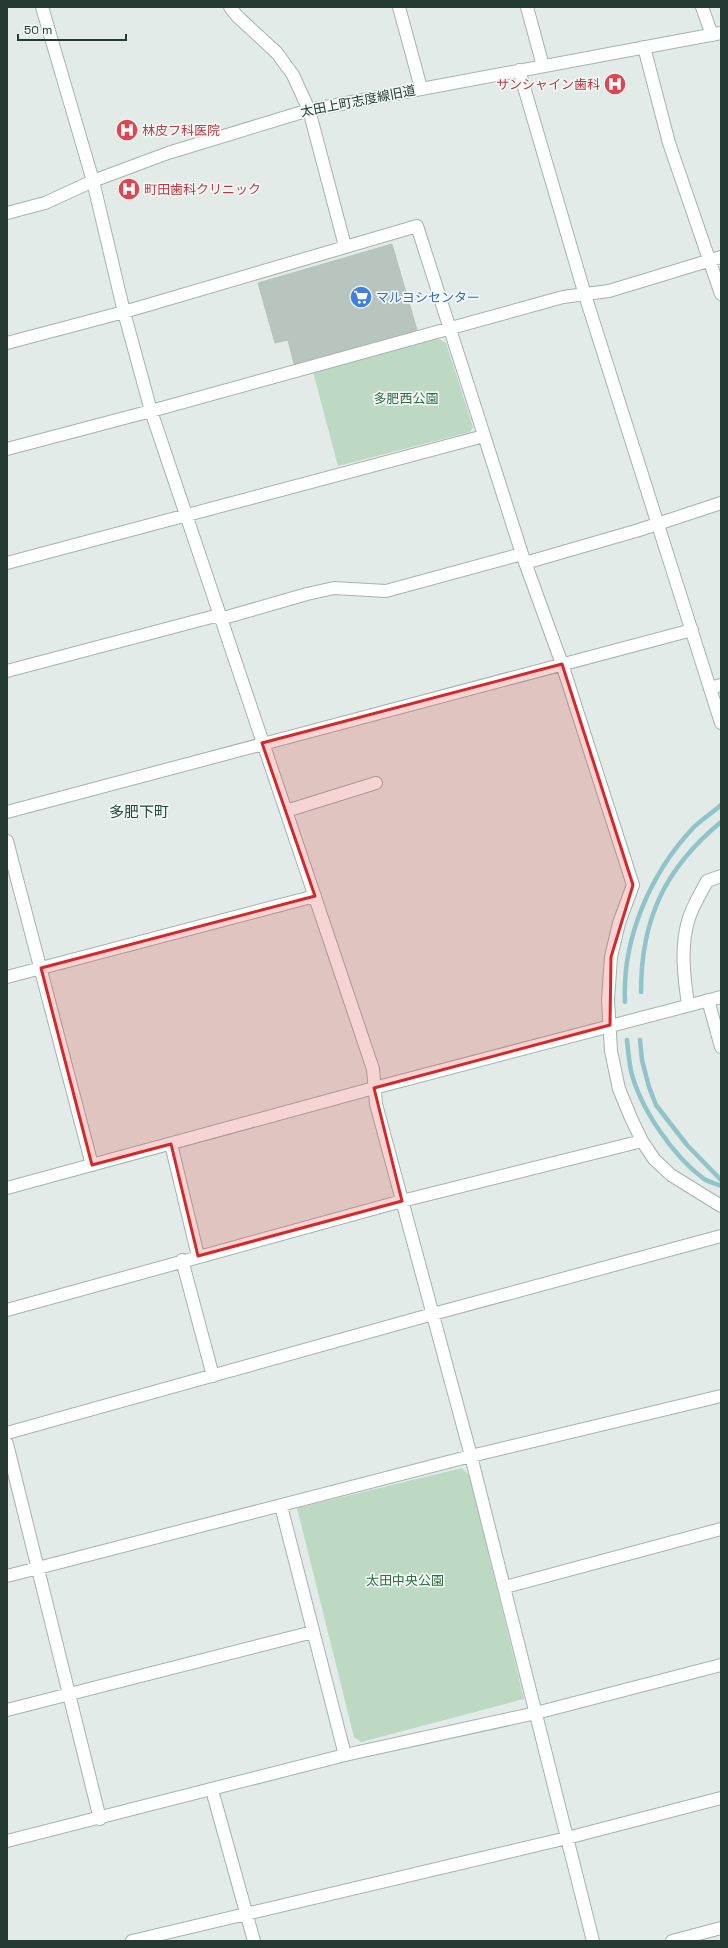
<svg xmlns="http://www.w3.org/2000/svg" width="728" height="1948" font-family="'Space Grotesk','Noto Sans JP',sans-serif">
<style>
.green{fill:#bdd9c4}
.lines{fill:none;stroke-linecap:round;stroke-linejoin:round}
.stream{stroke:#90c3ca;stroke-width:4.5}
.building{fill:#b8c5bf;stroke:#b5c3bd}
.street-casing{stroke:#a5b2ad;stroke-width:14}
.secondary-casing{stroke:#a2b5ae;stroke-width:14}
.street{stroke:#fff;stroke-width:12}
.secondary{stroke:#fff;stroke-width:12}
.marked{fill:#d62828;fill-opacity:0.2;stroke:#d62828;stroke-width:3;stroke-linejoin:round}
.labels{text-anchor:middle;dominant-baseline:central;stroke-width:3.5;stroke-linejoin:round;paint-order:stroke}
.health-label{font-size:13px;fill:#be3a42;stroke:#f2f8f5;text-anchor:start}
.street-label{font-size:13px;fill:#243a33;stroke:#f2f8f5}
.shop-label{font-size:13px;fill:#366cbe;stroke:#f2f8f5;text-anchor:start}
.park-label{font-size:13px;fill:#336c47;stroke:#f2f8f5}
.quarter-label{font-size:15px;fill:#22493e;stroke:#f2f8f5}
</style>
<rect width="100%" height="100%" fill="#e2ebe7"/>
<path class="green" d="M437,338L446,343L473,427L470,432L338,466L313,372Z
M462,1468L469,1475L524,1699L361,1742L354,1737L297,1508Z"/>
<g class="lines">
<path class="stream" d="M641,992C641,919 665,868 721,822
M625,1002C622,939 650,874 693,828C701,820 712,813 721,805
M627,1040C628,1050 629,1061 631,1071C640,1108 673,1156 704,1179C709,1182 716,1184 721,1186
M640,1040L642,1060L649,1087L656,1105L687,1145L721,1180"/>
</g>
<path class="building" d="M392,244L417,330L294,364L288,340L275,343L258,283Z"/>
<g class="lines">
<g class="street-casing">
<path id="street" d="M230,7L237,16L277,53L293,75L309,110L345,246
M399,7L421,88
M527,7L543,66
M702,7L712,35
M644,47L669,143L721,294
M93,181L124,312L151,411L373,1069L376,1104L471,1456L593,1941
M7,343L124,312L417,226L522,554L562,664L633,885L619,923L611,957L608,1000L611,1051L619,1089L631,1118L642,1141L654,1159L671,1175L721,1206
M7,449L151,411L563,297L609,291L721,257
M7,563L484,436
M525,563L639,530L721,503
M220,619L307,594L334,588L386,591L522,554
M7,671L219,615
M710,688L721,685
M286,811L376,783
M7,812L692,630
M7,841L92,1165
M7,977L315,896
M708,1000L721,1047
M688,1005C684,977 680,945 689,918C693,905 701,893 707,881L721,876
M171,1144L198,1256
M182,1260L213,1376
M7,1310L402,1201L642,1141
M7,1433L433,1314L721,1236
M7,1444L100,1819
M281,1506L345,1755
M7,1576L471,1456L721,1396
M505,1587L721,1529
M7,1710L313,1632
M212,1790L254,1941
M132,1941L567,1838L721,1798
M672,1941L721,1928"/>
</g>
<g class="secondary-casing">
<path id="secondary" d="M42,7L93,181
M519,70L585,295L721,723
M7,213L45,203L93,181L168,153L309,110L721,33
M7,1188L374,1088L721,997
M7,1841L345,1755L536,1713L721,1665"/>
</g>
<use href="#street" class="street"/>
<use href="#secondary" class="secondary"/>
</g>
<path class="marked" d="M562,664L633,885L611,957L610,1025L374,1088L402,1201L198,1256L171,1144L92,1165L41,968L315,896L262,743Z"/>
<defs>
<g id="hospital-disc" transform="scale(1.15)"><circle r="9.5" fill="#e0444e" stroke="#f2f8f5"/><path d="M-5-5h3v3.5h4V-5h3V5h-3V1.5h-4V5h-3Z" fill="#fff"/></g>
<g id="supermarket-disc" transform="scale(1.15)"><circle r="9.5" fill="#3f7fe0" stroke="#f2f8f5"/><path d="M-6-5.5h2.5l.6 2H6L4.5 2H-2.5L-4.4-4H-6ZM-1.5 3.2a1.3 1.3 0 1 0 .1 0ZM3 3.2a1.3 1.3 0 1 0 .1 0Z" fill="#fff"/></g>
</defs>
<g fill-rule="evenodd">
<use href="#hospital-disc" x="615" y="84"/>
<use href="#hospital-disc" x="127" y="130"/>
<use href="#hospital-disc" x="129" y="189"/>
<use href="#supermarket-disc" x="361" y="297"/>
</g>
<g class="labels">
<g class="health-label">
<text x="600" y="84" text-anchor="end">サンシャイン歯科</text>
<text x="142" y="130">林皮フ科医院</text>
<text x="144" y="189">町田歯科クリニック</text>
</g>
<g class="street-label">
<text transform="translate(358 101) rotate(-11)">太田上町志度線旧道</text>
</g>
<g class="shop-label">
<text x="376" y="297">マルヨシセンター</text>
</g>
<g class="park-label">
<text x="406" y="398">多肥西公園</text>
<text x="405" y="1580">太田中央公園</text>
</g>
<g class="quarter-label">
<text x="139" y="811">多肥下町</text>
</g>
</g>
<rect width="728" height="1948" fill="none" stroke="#243a33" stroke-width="16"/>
<path d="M18 34v6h108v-6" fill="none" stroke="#243a33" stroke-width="2"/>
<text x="24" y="34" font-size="12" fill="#243a33" stroke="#f2f8f5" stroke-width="3" paint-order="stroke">50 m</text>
</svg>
